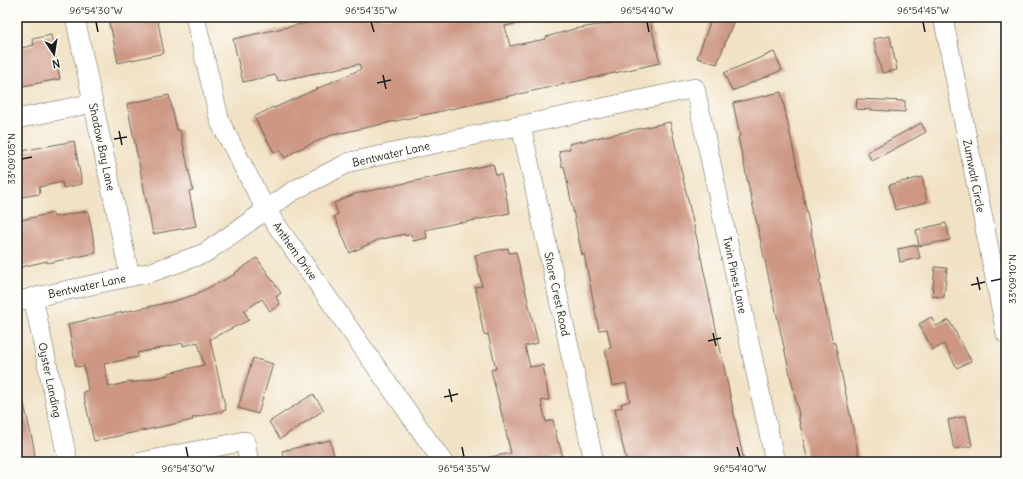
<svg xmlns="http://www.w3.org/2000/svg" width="1023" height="479" font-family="Delius,sans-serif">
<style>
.building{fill:#cd9784;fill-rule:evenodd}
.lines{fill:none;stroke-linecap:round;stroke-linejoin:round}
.minor-casing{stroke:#676157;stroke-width:20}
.minor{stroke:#fff;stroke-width:19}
.ticks{fill:none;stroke:#1c1c1c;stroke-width:1.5}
.labels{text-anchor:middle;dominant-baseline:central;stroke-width:4;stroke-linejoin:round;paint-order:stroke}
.street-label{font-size:11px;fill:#1c1c1c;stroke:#fdfcf7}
.neatline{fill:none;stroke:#1c1c1c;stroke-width:1.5}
.ticks-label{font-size:10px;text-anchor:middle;fill:#1c1c1c}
</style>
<rect width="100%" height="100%" fill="#fdfcf7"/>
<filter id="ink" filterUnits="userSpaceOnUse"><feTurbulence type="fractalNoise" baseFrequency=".025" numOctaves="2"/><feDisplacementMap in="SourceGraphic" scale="8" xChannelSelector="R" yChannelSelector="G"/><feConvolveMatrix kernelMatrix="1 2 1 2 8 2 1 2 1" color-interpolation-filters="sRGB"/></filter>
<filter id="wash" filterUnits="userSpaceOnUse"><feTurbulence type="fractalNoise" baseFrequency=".012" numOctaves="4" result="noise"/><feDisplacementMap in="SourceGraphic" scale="16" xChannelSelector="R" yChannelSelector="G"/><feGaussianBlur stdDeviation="0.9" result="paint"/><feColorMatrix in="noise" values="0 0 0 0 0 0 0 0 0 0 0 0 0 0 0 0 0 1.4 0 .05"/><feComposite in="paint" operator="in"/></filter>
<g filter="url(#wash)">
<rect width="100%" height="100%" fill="#f1e2c5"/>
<g id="blocks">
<path class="building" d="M108,17H157L164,53L118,63L111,28H110Z
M333,17H524L525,22L505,26L510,46L546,39V37L574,29L629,20L628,17H649L660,63L346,132L329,136L297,150L285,158L279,149L274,152L254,117L273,107L274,108L361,69L359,64L278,81L276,75L243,82L233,39Z
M712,17H735L717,64L697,58Z
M51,35L60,79L17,87V49L34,45L32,39Z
M890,36L897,70L882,73L873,39Z
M774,52L782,70L732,91L724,73Z
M781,92L817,260L821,280H819L833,343H835L860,462H808L798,415H799L758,229L738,137L740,136L733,103Z
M169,95L177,130H180L193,190L189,191L196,226L153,234L127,104Z
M857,99L905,101V112L856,109Z
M670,122L699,248L744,462H627L619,431L615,409L622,407L621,404L630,401L626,383L612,386L605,349L611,348L607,329L599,330L584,254L582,255L564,166L562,167L559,151L570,149L569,144Z
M921,123L926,132L872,161L867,152Z
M74,141L82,184L63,188L62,182L39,187L40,194L21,197L17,179V152Z
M493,164L496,175L501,174L510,213L461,223V222L425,230L427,238L413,241L411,234L405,236V234L378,240L350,253L334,216L338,214L334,203L355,194Z
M922,177L927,202L895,210L889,185Z
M88,211L96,253L47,263V261L17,268V221L53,213L54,217Z
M946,223L950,240L919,246L916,230Z
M917,245L920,258L900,262L898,249Z
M508,248L509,253L516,252L538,343L525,346L530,367L543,365L549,400L541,401L546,422L553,420L558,443H559L562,455L550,458L551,462H491L490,457L511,453L491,370L496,369L488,334L484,335L480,315H481L475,287L482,286L475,255Z
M257,258L281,293L276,297L280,304L270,311L262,299L244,311L249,320L210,339L226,410L192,418L193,420L94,441L83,392L88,390L84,366L76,367L68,324L171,302L194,295L236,274L235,273ZM198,342L204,365L168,373V375L132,383V381L109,387L104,364L138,357L137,353L183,343V346Z
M935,267L947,268L944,297L932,296Z
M931,317L936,326L949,320L971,361L957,368L944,344L933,350L919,324Z
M253,358L273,364L258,414L238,408Z
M313,394L324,410L280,439L269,422Z
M22,396L33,443L36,462H17V397Z
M966,416L972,446L954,449L948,420Z
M330,440L335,460L327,462H285L282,451Z"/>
</g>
</g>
<g filter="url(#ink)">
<use href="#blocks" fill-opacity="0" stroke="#676157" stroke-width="1"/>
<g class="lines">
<g class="minor-casing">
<path id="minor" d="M75,17L130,277
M195,17L220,122L266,210L443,462
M943,17L1006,334
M17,119L93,103
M521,125L594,462
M33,297L68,462
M17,301L152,272L205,253L293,191L350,162L695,88L775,462
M141,462L245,441L249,462"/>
</g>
<use href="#minor" class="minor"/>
</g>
</g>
<path class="ticks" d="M96,22L98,32M371,22L374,32M647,22L649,32M923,22L925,32M383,75L386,89M377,83L391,80M119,131L122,145M114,139L127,137M22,159L32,157M977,277L980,290M991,281L1001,279M971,285L985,282M713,333L716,346M708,341L721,338M449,389L452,402M444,397L458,394M186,447L188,457M462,447L464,457M737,447L740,457"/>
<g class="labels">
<g class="street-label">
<text transform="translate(102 147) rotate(78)">Shadow Bay Lane</text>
<text transform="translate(391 154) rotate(-13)">Bentwater Lane</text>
<text transform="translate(974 176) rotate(79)">Zumwalt Circle</text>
<text transform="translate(295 251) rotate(55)">Anthem Drive</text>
<text transform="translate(735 275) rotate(78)">Twin Pines Lane</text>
<text transform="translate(87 286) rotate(-12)">Bentwater Lane</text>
<text transform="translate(557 294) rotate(78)">Shore Crest Road</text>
<text transform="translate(50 380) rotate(78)">Oyster Landing</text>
</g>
</g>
<rect width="1023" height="479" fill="none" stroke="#fdfcf7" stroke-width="44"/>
<g transform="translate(54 54) rotate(168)" stroke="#fdfcf7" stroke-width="3" paint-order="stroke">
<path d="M0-3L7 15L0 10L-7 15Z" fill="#1c1c1c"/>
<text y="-6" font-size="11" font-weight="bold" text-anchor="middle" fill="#1c1c1c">N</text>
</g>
<rect x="22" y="22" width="979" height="435" class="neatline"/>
<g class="ticks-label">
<text x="96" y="14">96°54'30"W</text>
<text x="371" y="14">96°54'35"W</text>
<text x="647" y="14">96°54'40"W</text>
<text x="923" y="14">96°54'45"W</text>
<text transform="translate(11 159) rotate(-90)" y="4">33°09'05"N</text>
<text transform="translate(1012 279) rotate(-90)" y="4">33°09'10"N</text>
<text x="188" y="472">96°54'30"W</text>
<text x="464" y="472">96°54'35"W</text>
<text x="740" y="472">96°54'40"W</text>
</g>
</svg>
